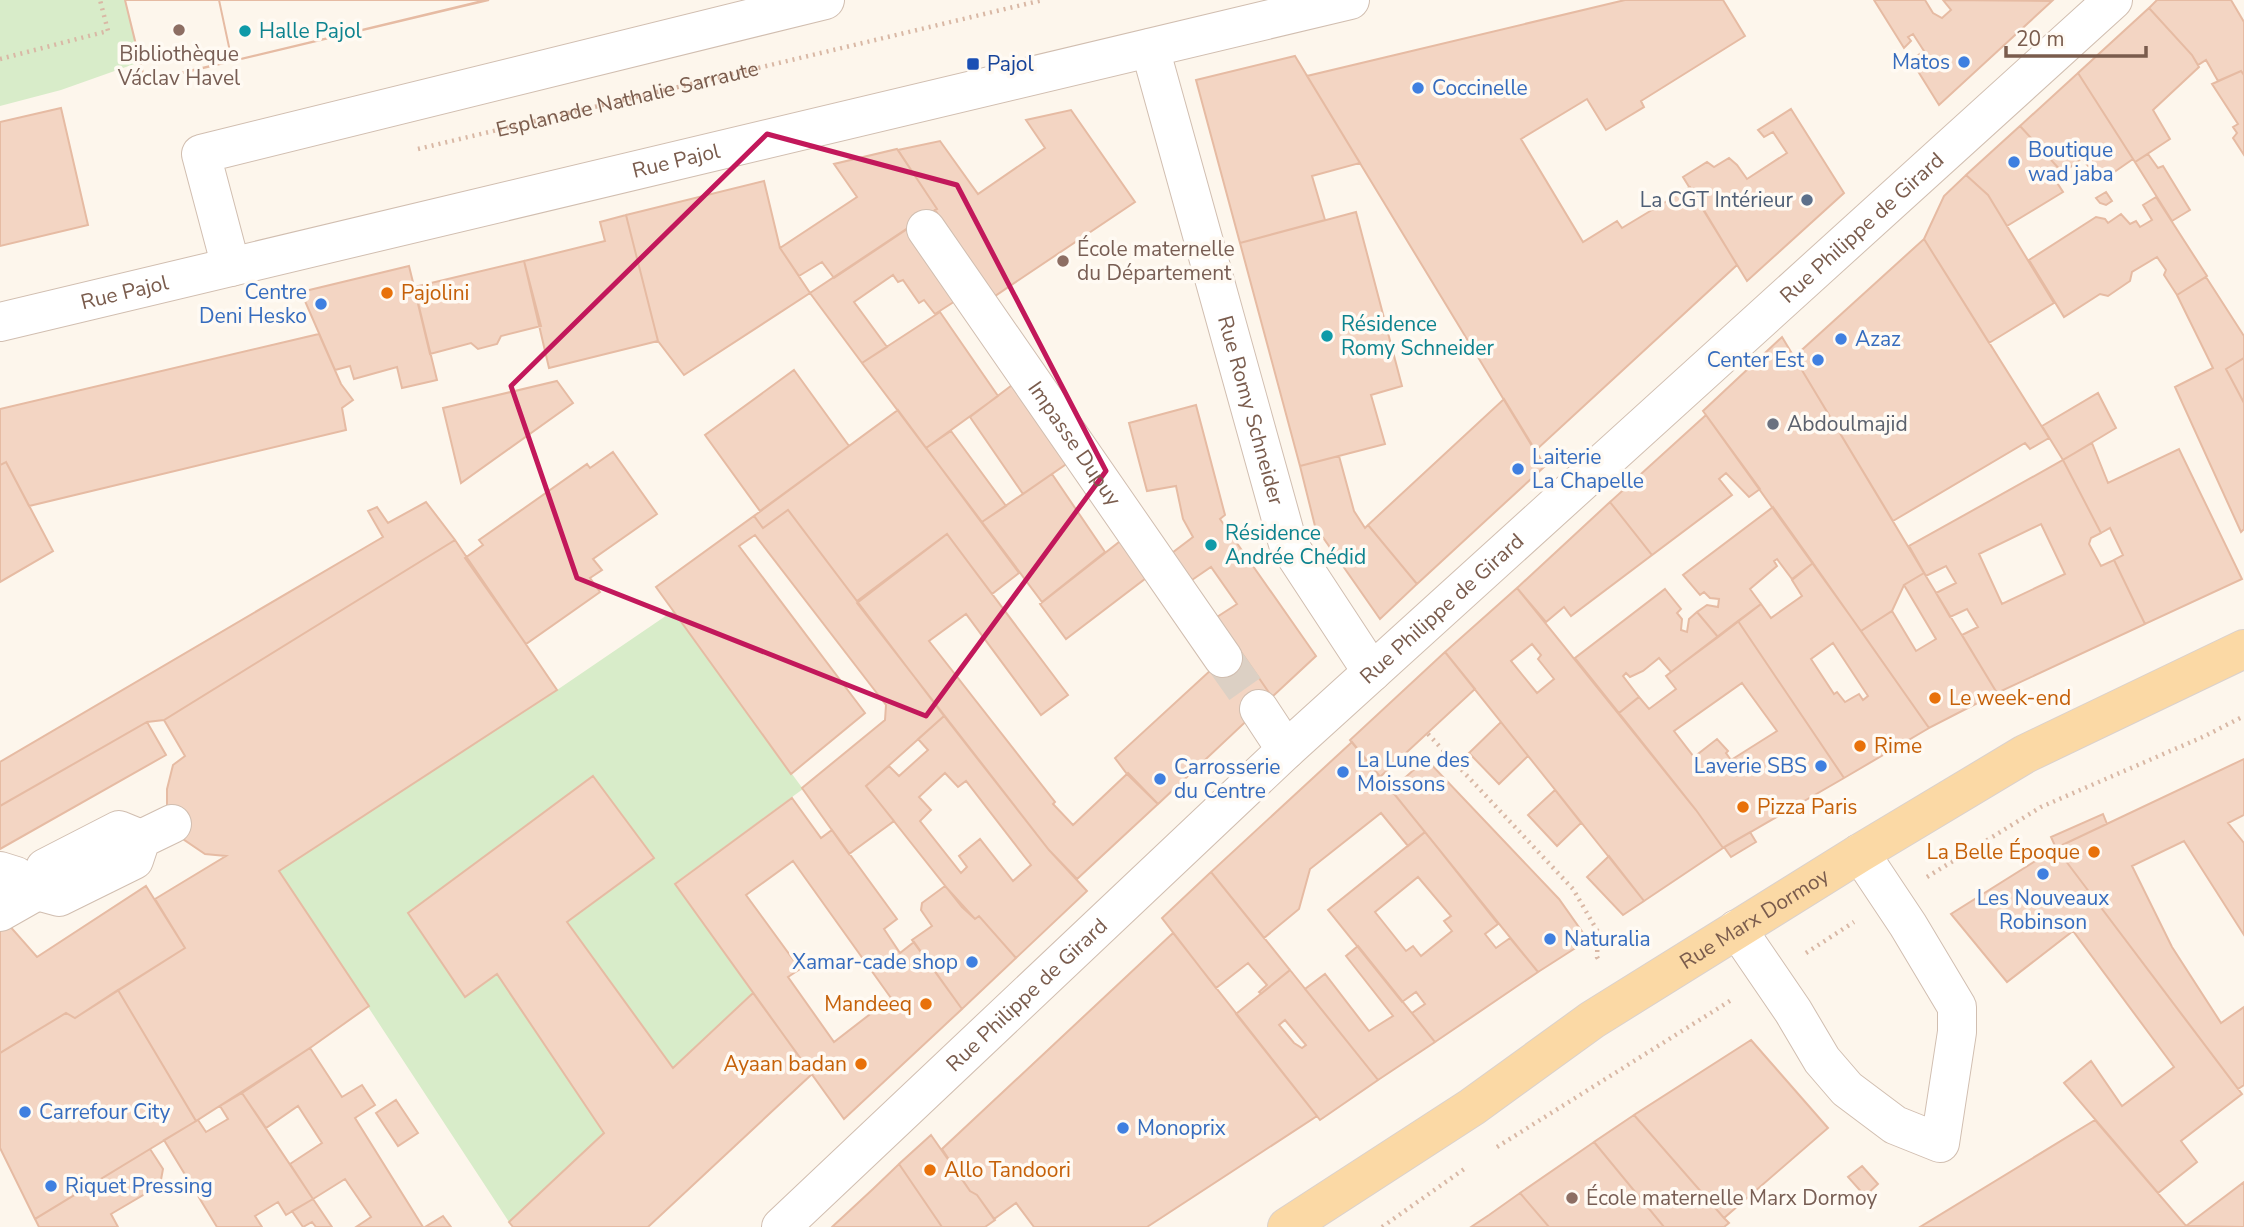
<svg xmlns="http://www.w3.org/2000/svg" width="2244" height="1227" font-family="'Nunito Sans',sans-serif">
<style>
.green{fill:#d8ecc9}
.building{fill:#f3d5c3;stroke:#e6bba3;stroke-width:2;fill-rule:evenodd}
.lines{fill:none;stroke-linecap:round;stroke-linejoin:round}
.minor-tunnel{stroke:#dcd0c4;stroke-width:38;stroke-dasharray:38 19;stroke-linecap:butt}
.minor-casing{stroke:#d1beb0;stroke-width:40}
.major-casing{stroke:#dad1cd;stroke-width:40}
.path{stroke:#d9b8a5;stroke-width:4.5;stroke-dasharray:2 5;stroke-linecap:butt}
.minor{stroke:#fff;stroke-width:38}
.major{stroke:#fbd9a5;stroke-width:38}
.marked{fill:none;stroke:#c2185b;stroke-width:5;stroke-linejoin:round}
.education-dot{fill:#8d6e63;stroke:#fffaf3;stroke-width:2.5}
.culture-dot{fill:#0f9aa8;stroke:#fffaf3;stroke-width:2.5}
.shop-dot{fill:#3f7fe0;stroke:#fffaf3;stroke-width:2.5}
.transit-dot{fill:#1a4fb4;stroke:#fffaf3;stroke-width:2.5}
.service-dot{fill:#5c6f8a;stroke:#fffaf3;stroke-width:2.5}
.food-dot{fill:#e8710a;stroke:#fffaf3;stroke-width:2.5}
.worship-dot{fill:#6b7280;stroke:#fffaf3;stroke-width:2.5}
.labels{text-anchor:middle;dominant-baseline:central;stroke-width:7;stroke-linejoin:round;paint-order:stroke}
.culture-label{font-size:21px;fill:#0d838f;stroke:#fffaf3;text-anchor:start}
.education-label{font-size:21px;fill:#785e54;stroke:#fffaf3;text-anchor:start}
.shop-label{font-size:21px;fill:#366cbe;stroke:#fffaf3;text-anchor:start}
.transit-label{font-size:21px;fill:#164399;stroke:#fffaf3;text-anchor:start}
.street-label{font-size:21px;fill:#7a5c4d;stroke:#fffaf3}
.service-label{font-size:21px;fill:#4e5e75;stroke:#fffaf3;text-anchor:end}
.food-label{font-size:21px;fill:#c56008;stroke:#fffaf3;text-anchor:start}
.worship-label{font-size:21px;fill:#5b616d;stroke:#fffaf3;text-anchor:start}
</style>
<rect width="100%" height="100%" fill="#fdf6ec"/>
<path class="green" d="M0,0H125L140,62L61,90L0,106Z
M673,611L803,789L675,883L753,993L673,1068L567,922L654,858L593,776L409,912L465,997L497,974L604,1133L509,1222L279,871L557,690Z"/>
<path class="building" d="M125,0H489L145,82Z
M125,0H219L232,61L145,81Z
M219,0H486L232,61Z
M1625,0H1723L1745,36L1641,101L1644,107L1606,130L1587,99L1521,139L1583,242L1617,221L1622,228L1690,187L1737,265L1535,451L1307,76Z
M1874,0H1925L1933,13L1942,18L1951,10L1943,0L2052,1L1939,105L1911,60L1924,51L1913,34L1908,37L1911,41L1904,48Z
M2157,0H2231L2244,22V75L2241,71L2218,81L2206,60L2198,65L2192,55L2149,8Z
M2149,8L2192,55L2199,67L2153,110L2170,139L2135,162L2078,73Z
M1295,56L1360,163L1312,176L1325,220L1240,243L1196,80Z
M2241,71L2244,75V155L2233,138L2237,133L2233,127L2238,124L2212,84Z
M2078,73L2133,159L2100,182L2082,158L2063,173L2020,126Z
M61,108L88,225L0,246V122Z
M1791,109L1844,193L1747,281L1683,177L1707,162L1714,167L1729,158L1737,165L1747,179L1787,153L1773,132L1764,137L1758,130Z
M1071,110L1135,202L995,296L935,210L937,209L898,150L940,141L978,194L1045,148L1026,120Z
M2020,126L2063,173L2056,181L2063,192L2007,226L1988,195L1966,175Z
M897,149L937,209L834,278L822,262L799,276L780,248L857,197L834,164Z
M2148,154L2158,168L2163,166L2190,210L2172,221L2135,162Z
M1966,175L1988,195L2054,303L1989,343L1924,239L1944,196Z
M764,181L780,248L810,293L684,375L658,341L626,215Z
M2106,192L2112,201L2106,205L2100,203L2096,198Z
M2156,197L2207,276L2177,295L2164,275L2166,270L2157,257L2132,272L2130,281L2108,296L2100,294L2064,317L2029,260L2096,217L2105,219L2108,223L2121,214L2130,224L2136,221L2140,227L2152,220L2143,205Z
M1356,212L1402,386L1371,395L1385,444L1300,466L1240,243Z
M626,215L658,341L549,368L524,261L605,241L600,222Z
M914,224L963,296L935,314L924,300L919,303L903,280L898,282L893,275L854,302L887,347L862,363L810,293Z
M1924,239L2049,438L2030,449L2025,443L1893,521L1794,357Z
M524,261L541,326L501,336L497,344L478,349L471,343L430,354L414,287Z
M409,266L437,380L402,388L397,367L354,379L350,366L335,370L301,292Z
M2206,277L2244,336V358L2226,369L2244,403V529L2241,532L2175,387L2213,368L2177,295Z
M940,312L998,396L926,448L862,363Z
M319,334L341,384L353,400L342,408L346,430L29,506L6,462L0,465V409Z
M1782,337L1924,573L1904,585L1892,611L1861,631L1703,411Z
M2244,358V403L2226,369Z
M794,370L849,446L760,511L705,435Z
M1020,379L1075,458L1023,494L970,417Z
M557,381L573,403L461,483L443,408Z
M2098,393L2116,428L2063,460L2042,426Z
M1504,399L1545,466L1417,584L1368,525Z
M1196,405L1225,515L1220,519L1316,656L1272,697L1217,617L1237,604L1211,567L1192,580L1172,553L1193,537L1183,519L1176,486L1147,491L1140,465L1129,423Z
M898,410L1019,573L992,594L947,534L857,601L788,510L763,528L754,516Z
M1706,415L1760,489L1749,497L1726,473L1719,479L1732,495L1652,555L1610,502Z
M951,431L1006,506L982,522L926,448Z
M2092,443L2108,483L2179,449L2242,579L2145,624L2114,560L2123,555L2110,528L2101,533L2063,460Z
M613,452L657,514L593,559L602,570L590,578L600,592L526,644L465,558L483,545L479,540L587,464L590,468Z
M1339,456L1354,511L1365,528L1368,525L1417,584L1380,619L1315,526L1300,466Z
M2063,460L2101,533L2091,538L2089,544L2101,566L2114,560L2145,624L1997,693L1962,635L1978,627L1967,609L1950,617L1936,593L1956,583L1946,566L1926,576L1909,546ZM2041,524L2065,574L2002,604L1979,554Z
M6,462L53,551L0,582V465Z
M1052,474L1105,552L1042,602L982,522Z
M426,502L455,540L164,720L147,722L0,806V762L383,537L368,511L377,507L388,523Z
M1610,502L1652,555L1571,616L1564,607L1546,622L1517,588Z
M1773,507L1813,563L1792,579L1777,559L1774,561L1777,566L1750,589L1761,604L1718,637L1697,612L1707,605L1718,607L1719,599L1710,598L1704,592L1700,595L1683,575Z
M788,510L944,716L866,786L894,821L849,854L802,788L885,720L886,705L755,535L739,546L865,713L791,774L656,587L754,516L763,528Z
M947,534L1068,695L1041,715L966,614L929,641L1055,802L1053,804L1073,825L1128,773L1158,804L1077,879L1049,850L857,603Z
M1128,535L1154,572L1066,639L1040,604Z
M455,540L557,690L279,871L369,1006L310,1048L196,1121L118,990L185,948L155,899L226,856L205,854L180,837L167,806V789L173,765L185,756L164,720Z
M1813,563L1929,728L1844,778L1738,621L1761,604L1771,618L1802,596L1792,580ZM1833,643L1868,696L1863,700L1859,694L1845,702L1837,692L1834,694L1811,659Z
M1924,573L1997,693L1929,728L1861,631L1892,611L1916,651L1936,639L1904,585Z
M1517,588L1696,810L1723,848L1644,901L1445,652ZM1532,644L1541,655L1538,659L1554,679L1537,693L1511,661Z
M1665,589L1681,609L1677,613L1682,619L1681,630L1687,632L1689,619L1697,612L1718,637L1671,672L1659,658L1643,671L1630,677L1626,673L1623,676L1639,697L1619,713L1575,658Z
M1738,621L1844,778L1723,848L1696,810L1619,713L1639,697L1649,709L1676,689L1666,676ZM1742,683L1777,731L1731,760L1726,753L1728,751L1717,739L1694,757L1674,731Z
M1237,646L1272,697L1158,804L1127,774L1115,758Z
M1445,652L1475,689L1380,777L1350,740Z
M944,716L1049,850L1087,891L1016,958L979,916L975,919L962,907L866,786L889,766L899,776L928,750L918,739ZM945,773L958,787L966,781L1031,865L1013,881L980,839L959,856L967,867L961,873L920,821L931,810L919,797Z
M147,722L166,755L0,849V806Z
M1501,722L1528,756L1499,784L1469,753Z
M1352,742L1425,832L1408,846L1381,813L1310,869L1299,909L1264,938L1211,872Z
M1426,759L1559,899L1588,940L1538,972L1391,790Z
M2244,759V815L2228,823L2244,843V935L2184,841L2132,866L2172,947L2221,1023L2244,1007V1085L2238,1089L2056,848Z
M593,776L654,858L567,922L673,1068L753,993L812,1074L648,1227H513L509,1222L604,1133L497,974L465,997L408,913Z
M1555,790L1581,823L1557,846L1528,815Z
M792,798L821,838L832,830L897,919L884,929L900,953L914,942L962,1009L844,1119L675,884ZM793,861L891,998L834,1042L788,977L800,969L746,895Z
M2103,814L2107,824L2056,848L2051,837Z
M1425,832L1498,924L1485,934L1496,948L1510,938L1538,972L1435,1042L1412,1013L1425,1004L1416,992L1402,1002L1328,910ZM1418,877L1451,916L1444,921L1452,931L1421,956L1413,946L1406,951L1375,912Z
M1750,832L1756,842L1731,857L1724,847Z
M2056,848L2242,1094L2181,1141L2197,1162L2158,1193L2064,1083L2091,1061L2122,1106L2174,1067L2073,931L2007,982L1951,914Z
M1609,856L1644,901L1623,915L1587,877Z
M1211,872L1290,970L1261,994L1259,992L1267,985L1248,963L1216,988L1162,918Z
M146,886L185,948L75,1018L66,1013L0,1053V915L37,957Z
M945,886L975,919L979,916L1016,958L962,1009L912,940L932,926L921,910L922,903Z
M1173,933L1317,1116L1147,1227H1034L1016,1203L994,1219L977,1195L970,1191L942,1149Z
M1358,946L1435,1042L1378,1080L1305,989L1325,974L1369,1031L1393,1016L1346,956Z
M1290,970L1378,1080L1320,1120L1236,1014ZM1285,1020L1306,1045L1302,1048L1294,1043L1279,1025Z
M118,990L196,1121L35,1219L0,1148V1053L66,1013L75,1018Z
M1751,1040L1828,1128L1724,1218L1634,1115Z
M310,1048L342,1097L362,1085L375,1105L355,1118L423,1227H356L371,1217L345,1179L313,1199L290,1164L322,1143L298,1106L266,1128L242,1093Z
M242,1093L313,1199L286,1215L278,1202L255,1216L262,1227H217L164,1140L198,1120L206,1132L228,1119L220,1106Z
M396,1100L418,1133L398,1146L376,1113Z
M1634,1115L1724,1218L1729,1223L1724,1227H1664L1594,1142Z
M2095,1120L2187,1227H1920Z
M931,1135L970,1191L977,1195L995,1220L985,1227H942L899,1164Z
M1594,1142L1664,1227H1549L1520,1193Z
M150,1149L163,1169L160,1185L111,1214L118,1227H39L35,1219Z
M899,1164L942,1227H832L873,1189Z
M1862,1166L1878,1184L1865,1196L1848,1177Z
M2244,1182V1227L2186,1226Z
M1520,1193L1549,1227H1471L1489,1215Z
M313,1199L332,1227H316L312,1222L303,1227L292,1211Z
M443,1216L451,1227H425Z"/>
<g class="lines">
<path class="minor-tunnel" d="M1223,658L1259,709"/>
<g class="minor-casing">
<g id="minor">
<path id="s2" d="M1150,48L1288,544L1372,672"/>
<path id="s3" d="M926,229L1223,658"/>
<path d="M231,267L201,154L825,0"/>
<path id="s4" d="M0,322L1350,0"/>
<path d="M1259,709L1286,750"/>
<path d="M0,871L16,876L37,891L59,897L134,860L141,839L172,824"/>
<path d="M0,912L37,891L45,868L119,830L141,839"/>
<path d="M1737,929L1793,1011L1822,1060L1847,1089L1895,1125L1940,1143L1957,1032V1007L1908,925L1860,853"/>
<path id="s5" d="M781,1227L1286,750L2113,0"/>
</g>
</g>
<g class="major-casing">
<g id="major">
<path id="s6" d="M1287,1227L1472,1107L1592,1020L1860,853L2025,754L2244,649"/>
</g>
</g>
<g class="path">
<path d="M0,59L108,31L100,0"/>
<path id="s1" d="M418,149L1043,0"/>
<path d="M1428,734L1573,889L1598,932L1597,957L1600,962"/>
<path d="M1927,877L2041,807L2205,736L2244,716"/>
<path d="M1806,953L1854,922"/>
<path d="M1497,1147L1733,999"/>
<path d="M1382,1227L1467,1167"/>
</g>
<use href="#minor" class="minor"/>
<use href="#major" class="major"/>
</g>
<path class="marked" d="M767,134L957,185L1106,471L926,716L577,578L511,386Z"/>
<g class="education-dot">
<circle cx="179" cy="30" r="7"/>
<circle cx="1063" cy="261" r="7"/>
<circle cx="1572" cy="1198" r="7"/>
</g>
<g class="culture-dot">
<circle cx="245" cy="31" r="7"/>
<circle cx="1327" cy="336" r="7"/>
<circle cx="1211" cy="545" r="7"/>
</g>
<g class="shop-dot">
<circle cx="1964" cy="62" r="7"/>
<circle cx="1418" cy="88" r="7"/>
<circle cx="2014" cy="162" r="7"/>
<circle cx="321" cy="304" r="7"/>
<circle cx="1841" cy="339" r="7"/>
<circle cx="1818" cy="360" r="7"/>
<circle cx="1518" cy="469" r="7"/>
<circle cx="1821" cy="766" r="7"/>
<circle cx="1343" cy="772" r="7"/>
<circle cx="1160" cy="779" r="7"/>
<circle cx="2043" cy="874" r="7"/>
<circle cx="1550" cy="939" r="7"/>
<circle cx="972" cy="962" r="7"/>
<circle cx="25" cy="1112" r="7"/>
<circle cx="1123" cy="1128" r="7"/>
<circle cx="51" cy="1186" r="7"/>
</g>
<rect class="transit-dot" x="966" y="57" width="14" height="14" rx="3.5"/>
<circle class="service-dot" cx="1807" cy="200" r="7"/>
<g class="food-dot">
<circle cx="387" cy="293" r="7"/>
<circle cx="1935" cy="698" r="7"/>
<circle cx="1860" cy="746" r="7"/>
<circle cx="1743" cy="807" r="7"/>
<circle cx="2094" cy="852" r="7"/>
<circle cx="926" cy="1004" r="7"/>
<circle cx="861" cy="1064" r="7"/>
<circle cx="930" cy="1170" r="7"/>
</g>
<circle class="worship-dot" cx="1773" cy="424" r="7"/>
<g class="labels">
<g class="culture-label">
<text x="259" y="31">Halle Pajol</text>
<text x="1341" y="324">Résidence<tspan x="1341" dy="24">Romy Schneider</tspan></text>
<text x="1225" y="533">Résidence<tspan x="1225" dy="24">Andrée Chédid</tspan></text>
</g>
<g class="education-label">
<text x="179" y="54" text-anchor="middle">Bibliothèque<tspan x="179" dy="24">Václav Havel</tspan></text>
<text x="1077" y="249">École maternelle<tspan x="1077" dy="24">du Département</tspan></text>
<text x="1586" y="1198">École maternelle Marx Dormoy</text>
</g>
<g class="shop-label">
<text x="1950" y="62" text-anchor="end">Matos</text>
<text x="1432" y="88">Coccinelle</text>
<text x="2028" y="150">Boutique<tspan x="2028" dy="24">wad jaba</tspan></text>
<text x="307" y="292" text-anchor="end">Centre<tspan x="307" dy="24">Deni Hesko</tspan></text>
<text x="1855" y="339">Azaz</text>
<text x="1804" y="360" text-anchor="end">Center Est</text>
<text x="1532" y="457">Laiterie<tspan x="1532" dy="24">La Chapelle</tspan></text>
<text x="1357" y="760">La Lune des<tspan x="1357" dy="24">Moissons</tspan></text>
<text x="1807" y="766" text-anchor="end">Laverie SBS</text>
<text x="1174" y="767">Carrosserie<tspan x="1174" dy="24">du Centre</tspan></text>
<text x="2043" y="898" text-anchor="middle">Les Nouveaux<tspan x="2043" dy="24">Robinson</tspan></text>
<text x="1564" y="939">Naturalia</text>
<text x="958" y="962" text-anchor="end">Xamar-cade shop</text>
<text x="39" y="1112">Carrefour City</text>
<text x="1137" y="1128">Monoprix</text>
<text x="65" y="1186">Riquet Pressing</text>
</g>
<g class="transit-label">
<text x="987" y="64">Pajol</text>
</g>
<g class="street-label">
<text stroke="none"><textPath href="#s1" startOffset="215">Esplanade Nathalie Sarraute</textPath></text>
<text stroke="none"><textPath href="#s4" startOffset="695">Rue Pajol</textPath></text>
<text stroke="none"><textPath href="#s5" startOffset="1472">Rue Philippe de Girard</textPath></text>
<text stroke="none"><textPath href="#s4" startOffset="128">Rue Pajol</textPath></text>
<text stroke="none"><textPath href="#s2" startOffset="376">Rue Romy Schneider</textPath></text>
<text stroke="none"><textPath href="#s3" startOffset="261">Impasse Dupuy</textPath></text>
<text stroke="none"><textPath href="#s5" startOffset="905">Rue Philippe de Girard</textPath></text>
<text stroke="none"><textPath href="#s6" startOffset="560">Rue Marx Dormoy</textPath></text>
<text stroke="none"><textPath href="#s5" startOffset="338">Rue Philippe de Girard</textPath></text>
</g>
<g class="service-label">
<text x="1793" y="200">La CGT Intérieur</text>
</g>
<g class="food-label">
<text x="401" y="293">Pajolini</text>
<text x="1949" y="698">Le week-end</text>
<text x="1874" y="746">Rime</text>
<text x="1757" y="807">Pizza Paris</text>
<text x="2080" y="852" text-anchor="end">La Belle Époque</text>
<text x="912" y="1004" text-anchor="end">Mandeeq</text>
<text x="847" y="1064" text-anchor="end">Ayaan badan</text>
<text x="944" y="1170">Allo Tandoori</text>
</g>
<g class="worship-label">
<text x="1787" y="424">Abdoulmajid</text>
</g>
</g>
<path d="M2006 46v10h140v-10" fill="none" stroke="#7a5c4d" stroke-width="3.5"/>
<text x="2016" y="46" font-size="21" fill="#7a5c4d" stroke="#fffaf3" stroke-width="5" paint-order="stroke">20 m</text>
</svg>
